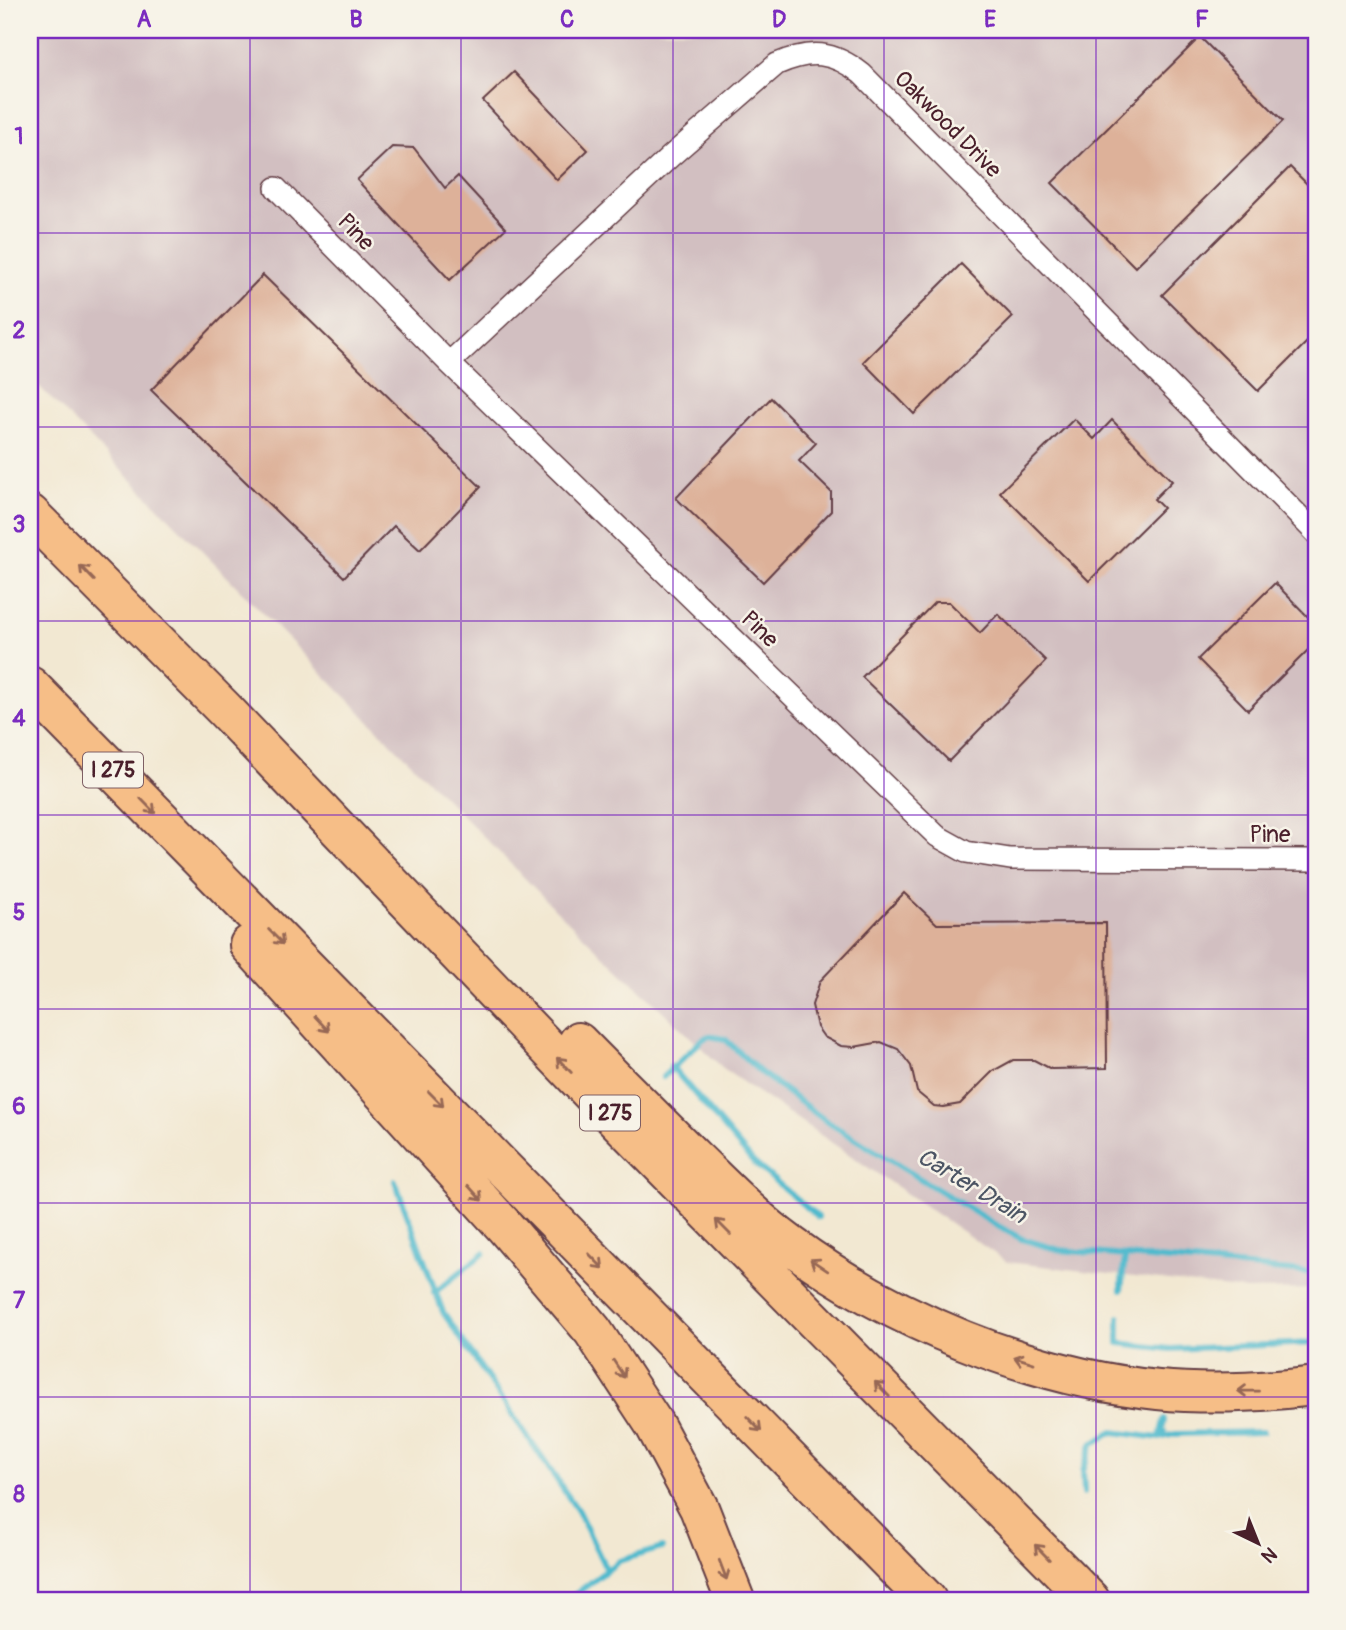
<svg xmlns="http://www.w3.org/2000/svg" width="1346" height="1630" font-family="Pangolin,sans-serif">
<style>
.industrial{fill:#d2bfc1}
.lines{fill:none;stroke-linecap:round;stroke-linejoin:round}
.stream{stroke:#50bacd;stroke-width:6}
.building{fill:#ddb199}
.minor-casing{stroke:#633d44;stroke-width:24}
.motorway-casing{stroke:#633d44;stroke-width:42}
.minor{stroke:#fff;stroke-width:21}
.motorway{stroke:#f6be87;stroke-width:38}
.oneway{stroke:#976754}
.grid{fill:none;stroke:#7b2cbf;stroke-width:2;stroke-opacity:0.55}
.labels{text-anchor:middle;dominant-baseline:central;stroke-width:5;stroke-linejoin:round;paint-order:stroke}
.shield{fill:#f7f3e8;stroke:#7e5f64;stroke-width:2}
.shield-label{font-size:21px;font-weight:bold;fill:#4a1f2b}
.street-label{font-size:23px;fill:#4a1f2b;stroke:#f7f3e8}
.water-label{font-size:24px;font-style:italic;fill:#4c5564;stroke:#f7f3e8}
.neatline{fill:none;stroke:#7b2cbf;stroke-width:2.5}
.grid-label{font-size:23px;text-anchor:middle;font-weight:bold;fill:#7b2cbf}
</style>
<rect width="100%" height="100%" fill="#f7f3e8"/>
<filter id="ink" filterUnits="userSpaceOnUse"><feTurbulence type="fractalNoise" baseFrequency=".0143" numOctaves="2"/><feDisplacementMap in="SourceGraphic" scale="14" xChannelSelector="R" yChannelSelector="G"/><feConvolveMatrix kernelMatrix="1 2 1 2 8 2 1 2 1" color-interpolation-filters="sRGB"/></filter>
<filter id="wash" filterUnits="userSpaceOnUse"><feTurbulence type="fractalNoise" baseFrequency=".00686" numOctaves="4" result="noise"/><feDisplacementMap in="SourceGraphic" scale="28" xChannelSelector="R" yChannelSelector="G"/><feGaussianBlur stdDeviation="1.57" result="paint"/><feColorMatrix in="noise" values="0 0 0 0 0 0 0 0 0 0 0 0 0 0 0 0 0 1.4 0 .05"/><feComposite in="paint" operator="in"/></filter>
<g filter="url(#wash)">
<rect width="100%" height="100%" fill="#f2e8d2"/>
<path class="industrial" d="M30,30H1316V1289L1246,1290L1007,1262L725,1070L561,915L30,377Z"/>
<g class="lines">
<path class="stream" d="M671,1066L753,1162L818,1217
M663,1077L703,1039L709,1036L725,1039L760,1072L826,1121L994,1224L1022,1239L1059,1250L1316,1273
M395,1181L443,1312L578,1511L606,1569
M1121,1290L1125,1257
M434,1293L484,1253
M1119,1317V1343L1170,1349L1316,1343
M1164,1431L1163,1437L1176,1434L1263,1432
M1084,1493L1083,1471L1092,1444L1113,1432L1160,1438L1164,1420
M568,1600L619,1561L662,1548"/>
</g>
<g id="blocks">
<path class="building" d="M1200,37L1283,121L1135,267L1052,183Z
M514,72L588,150L557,180L483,101Z
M392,147L414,148L445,188L458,176L506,228L450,280L357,180Z
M1290,167L1316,193V333L1258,391L1162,295Z
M961,264L1013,317L914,414L863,362Z
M263,275L481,487L420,550L394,526L344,577L151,390Z
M771,398L816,443L799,461L831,492V511L763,582L676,498Z
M1074,419L1094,439L1112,420L1172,481L1154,499L1163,508L1089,581L1000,492Z
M1275,583L1316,625V642L1248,710L1198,659Z
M935,602H949L980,633L998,614L1046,661L949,761L862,677Z
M904,893L937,924L1106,923L1107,1068L1051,1069L1034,1060H1013L993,1071L960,1104L943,1107L934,1106L917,1092L911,1066L898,1049L881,1042L854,1047L841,1046L824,1037L817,1027L812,1005L820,981Z"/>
</g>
</g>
<g filter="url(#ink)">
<use href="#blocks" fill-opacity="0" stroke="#633d44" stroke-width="2"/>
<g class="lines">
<g class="minor-casing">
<path id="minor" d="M276,188L449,363L937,836L966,852L1010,859L1316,860
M449,363L671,156L777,64C810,49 833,51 862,74L1316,533"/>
</g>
<g class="motorway-casing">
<path id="motorway" d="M30,514L224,709L607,1110L1090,1600
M30,686L927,1600
M249,945L505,1227L593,1331L654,1424L699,1508L735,1600
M578,1042C616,1081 655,1119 694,1158C724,1187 754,1218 788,1243C890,1319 1031,1377 1158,1390C1210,1395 1265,1392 1316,1386"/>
</g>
<use href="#minor" class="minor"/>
<use href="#motorway" class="motorway"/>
</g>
<defs><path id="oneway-shaft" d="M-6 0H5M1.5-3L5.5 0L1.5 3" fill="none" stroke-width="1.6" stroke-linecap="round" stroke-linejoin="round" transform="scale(1.75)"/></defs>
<g class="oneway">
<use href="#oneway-shaft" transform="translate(87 573) rotate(-134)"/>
<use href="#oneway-shaft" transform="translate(148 806) rotate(46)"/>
<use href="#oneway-shaft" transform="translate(276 937) rotate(45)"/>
<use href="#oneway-shaft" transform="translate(322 1024) rotate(47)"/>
<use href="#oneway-shaft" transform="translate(564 1065) rotate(-134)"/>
<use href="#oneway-shaft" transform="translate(436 1099) rotate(45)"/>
<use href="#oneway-shaft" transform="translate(475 1193) rotate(48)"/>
<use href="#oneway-shaft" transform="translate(723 1227) rotate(-135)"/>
<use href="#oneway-shaft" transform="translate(596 1261) rotate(46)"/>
<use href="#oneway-shaft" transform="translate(819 1265) rotate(-146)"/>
<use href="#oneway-shaft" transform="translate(1024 1360) rotate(-163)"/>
<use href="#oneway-shaft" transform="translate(619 1369) rotate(57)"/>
<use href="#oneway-shaft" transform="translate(882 1389) rotate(-134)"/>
<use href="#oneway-shaft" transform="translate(1248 1391) rotate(-179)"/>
<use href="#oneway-shaft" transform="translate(754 1424) rotate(46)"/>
<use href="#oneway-shaft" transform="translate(1042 1552) rotate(-134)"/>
<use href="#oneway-shaft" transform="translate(723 1570) rotate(69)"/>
</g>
</g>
<path class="grid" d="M250,30V1600M461,30V1600M673,30V1600M884,30V1600M1096,30V1600M30,233H1316M30,427H1316M30,621H1316M30,815H1316M30,1009H1316M30,1203H1316M30,1397H1316"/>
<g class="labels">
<g class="shield">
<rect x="83" y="752.5" width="60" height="35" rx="5"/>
<rect x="580" y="1095.5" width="60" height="35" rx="5"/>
</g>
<g class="shield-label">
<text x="113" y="770">I 275</text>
<text x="610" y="1113">I 275</text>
</g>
<g class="street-label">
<text transform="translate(948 124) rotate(45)">Oakwood Drive</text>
<text transform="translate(356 232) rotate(46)">Pine</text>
<text transform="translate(760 629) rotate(44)">Pine</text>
<text x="1270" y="834">Pine</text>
</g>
<g class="water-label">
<text transform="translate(972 1186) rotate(31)">Carter Drain</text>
</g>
</g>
<rect width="1346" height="1630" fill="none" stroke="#f7f3e8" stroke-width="77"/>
<g transform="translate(1258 1543) rotate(137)" stroke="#f7f3e8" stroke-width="5" paint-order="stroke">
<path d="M0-5L12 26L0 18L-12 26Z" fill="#4a1f2b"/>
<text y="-10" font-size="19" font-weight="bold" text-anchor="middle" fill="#4a1f2b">N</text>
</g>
<rect x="38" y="38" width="1270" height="1554" class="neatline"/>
<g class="grid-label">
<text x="144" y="27">A</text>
<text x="356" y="27">B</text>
<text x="567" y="27">C</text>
<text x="779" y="27">D</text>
<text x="990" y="27">E</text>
<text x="1202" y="27">F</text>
<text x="19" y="144">1</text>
<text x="19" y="338">2</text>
<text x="19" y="532">3</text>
<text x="19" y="726">4</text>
<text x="19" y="920">5</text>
<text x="19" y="1114">6</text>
<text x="19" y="1308">7</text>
<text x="19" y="1502">8</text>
</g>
</svg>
